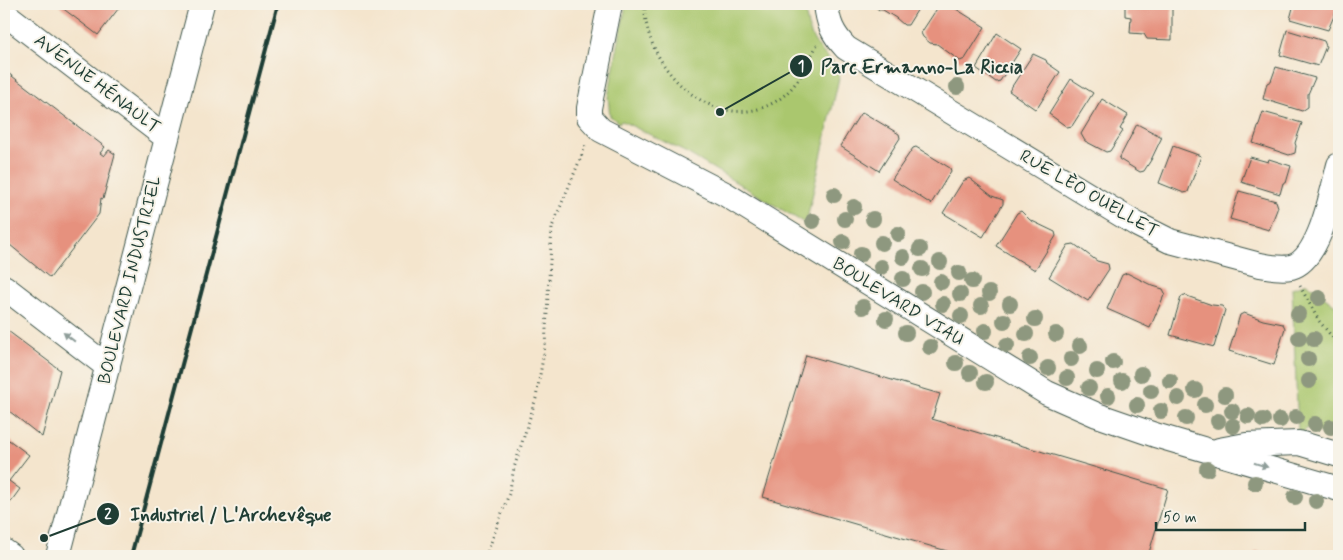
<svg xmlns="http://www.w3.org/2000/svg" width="1343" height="560" font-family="Mynerve,sans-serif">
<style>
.green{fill:#aac76e;stroke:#648251}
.building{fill:#e6917e}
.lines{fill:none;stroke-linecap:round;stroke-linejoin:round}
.minor-casing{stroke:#3f564b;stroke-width:26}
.path{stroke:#3f564b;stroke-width:3;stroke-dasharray:1 4;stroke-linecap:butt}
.minor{stroke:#fff;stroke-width:24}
.rail{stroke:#1f3d34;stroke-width:4}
.tree{fill:#8e987f}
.oneway{fill:#8f9e9a}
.labels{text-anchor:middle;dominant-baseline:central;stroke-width:4;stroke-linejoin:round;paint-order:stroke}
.street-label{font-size:18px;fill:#1f3d34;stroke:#f7f3e8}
.leader{fill:none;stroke:#1f3d34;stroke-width:2}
.callout-dot{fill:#1f3d34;stroke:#f7f3e8;stroke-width:2}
.mark-label{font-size:15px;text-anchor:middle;font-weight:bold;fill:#fff}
.callout-label{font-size:19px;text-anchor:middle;font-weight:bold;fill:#1f3d34;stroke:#f7f3e8;stroke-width:4;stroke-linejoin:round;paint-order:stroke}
</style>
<rect width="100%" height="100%" fill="#f7f3e8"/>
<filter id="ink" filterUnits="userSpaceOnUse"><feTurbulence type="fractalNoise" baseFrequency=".02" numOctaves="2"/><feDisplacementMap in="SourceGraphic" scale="10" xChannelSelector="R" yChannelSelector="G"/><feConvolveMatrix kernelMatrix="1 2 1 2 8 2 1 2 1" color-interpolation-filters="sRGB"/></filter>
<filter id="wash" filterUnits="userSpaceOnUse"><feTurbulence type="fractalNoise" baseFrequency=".0096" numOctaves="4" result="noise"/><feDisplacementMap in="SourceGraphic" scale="20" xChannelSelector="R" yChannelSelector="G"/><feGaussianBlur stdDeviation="1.12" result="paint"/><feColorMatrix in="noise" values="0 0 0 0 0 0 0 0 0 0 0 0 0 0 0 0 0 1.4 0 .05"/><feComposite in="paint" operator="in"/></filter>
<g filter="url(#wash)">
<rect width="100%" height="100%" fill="#f4e5cd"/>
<path class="green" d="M626,4H806C804,33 819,52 841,69L806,224L687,153L622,121L619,123L610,116L608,97Z
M1307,283L1339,308V438L1306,428L1304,432L1298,431L1292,288Z"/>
<g id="blocks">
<path class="building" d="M57,4H122L98,35Z
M872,4H921L908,25H904L896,18L883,10H879Z
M940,4H948L985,27L965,59L960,61L937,44L930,43L923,37L921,33Z
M1125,4H1172V40L1147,39L1144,34L1130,33L1131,17L1125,16Z
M1294,4H1331L1337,9L1328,30L1290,19Z
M1287,30L1324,41L1326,46L1318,66L1280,55Z
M997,33L1021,49L1000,81L996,82L976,68Z
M1033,54L1046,60L1047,63L1060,72L1038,107L1035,109L1009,91Z
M1276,67L1315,78L1308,94V107L1302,111L1263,99L1267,83L1271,81Z
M4,70L105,147L100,153L104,156L109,150L115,154L103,199L101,198L99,214L50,278L4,240V163L8,158L4,155Z
M1071,79L1093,93L1072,126L1067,127L1049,114Z
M1102,99L1128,115L1120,129L1123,131L1110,151L1106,152L1085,141L1081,134Z
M1263,112L1302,123L1295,143L1296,146L1295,153L1289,155L1253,143Z
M864,113L899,134L900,138L879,171L840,146L860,114Z
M1137,124L1162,137L1151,160L1144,171L1140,172L1119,159Z
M1173,146L1201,156L1188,192L1184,193L1159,183Z
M916,147L950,168L951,171L931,204L892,179L913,148Z
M1250,157L1268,162L1269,159L1291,166L1286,183H1283L1280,194L1241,182Z
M969,178L992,196L1003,200V204L983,237L943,213L963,181Z
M1239,191L1276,201L1278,207L1269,230L1230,219Z
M1021,211L1030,220L1055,232L1056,236L1035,270L996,246L1017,213Z
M1074,244L1097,261L1108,264L1109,269L1088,301L1049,277L1068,245Z
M1127,273L1153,286L1163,289L1165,293L1150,328L1107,309L1122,275Z
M1184,295L1212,305L1222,306L1225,310L1214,347L1170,335L1181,297Z
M1244,313L1263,320L1283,324L1285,328L1274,365L1229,351L1240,315Z
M4,328L60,370L42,437L4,407Z
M806,355L940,394L932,419L1168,489L1148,556H964L763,497Z
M9,440L29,455L9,481L20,489L4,511V446Z
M1256,551L1274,556H1254Z"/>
</g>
</g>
<g filter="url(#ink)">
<use href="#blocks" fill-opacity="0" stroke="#3f564b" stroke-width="1"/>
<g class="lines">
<g class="minor-casing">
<path id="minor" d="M610,4L589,108V117L601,130L725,194L1047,393L1097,415L1155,435L1339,489
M826,4C828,23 832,33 846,48L1138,225L1170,241L1260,265C1270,267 1281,269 1291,267C1320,260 1332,191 1339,165
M4,13L167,138
M4,287L108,367
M1219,450L1246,445L1299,443L1339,455
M4,551L11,556
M58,556L202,4"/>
</g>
<path class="path" d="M645,4C642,67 716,140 778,100C798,87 806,65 817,45
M1300,286L1319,321L1339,345
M486,556L509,494L514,468L536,398L545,346L552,227L586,145"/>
<use href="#minor" class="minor"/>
<path class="rail" d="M131,556L278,4"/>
</g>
<g class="tree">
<circle cx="957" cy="87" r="8"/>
<circle cx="834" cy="195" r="8"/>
<circle cx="854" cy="207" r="8"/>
<circle cx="845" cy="219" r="8"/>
<circle cx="873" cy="219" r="8"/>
<circle cx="813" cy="221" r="8"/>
<circle cx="898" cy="234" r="8"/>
<circle cx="843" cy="242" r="8"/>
<circle cx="882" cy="243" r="8"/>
<circle cx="920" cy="249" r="8"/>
<circle cx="861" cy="254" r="8"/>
<circle cx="903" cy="257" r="8"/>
<circle cx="940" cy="262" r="8"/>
<circle cx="881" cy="267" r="8"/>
<circle cx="922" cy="269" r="8"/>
<circle cx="959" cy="273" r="8"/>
<circle cx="903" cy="279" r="8"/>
<circle cx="972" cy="281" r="8"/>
<circle cx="941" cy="282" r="8"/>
<circle cx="922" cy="292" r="8"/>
<circle cx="989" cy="293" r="8"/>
<circle cx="960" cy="294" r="8"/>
<circle cx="1319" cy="298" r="8"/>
<circle cx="943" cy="304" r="8"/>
<circle cx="1010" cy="304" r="8"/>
<circle cx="981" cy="306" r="8"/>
<circle cx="863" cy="307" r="8"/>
<circle cx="1298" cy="314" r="8"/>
<circle cx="961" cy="316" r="8"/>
<circle cx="886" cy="319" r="8"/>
<circle cx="1035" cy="319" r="8"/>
<circle cx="1004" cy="321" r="8"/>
<circle cx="985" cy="331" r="8"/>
<circle cx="906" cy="333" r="8"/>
<circle cx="1026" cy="334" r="8"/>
<circle cx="1056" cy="334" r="8"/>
<circle cx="1299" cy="338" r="8"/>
<circle cx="1314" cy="339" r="8"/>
<circle cx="1007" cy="345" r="8"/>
<circle cx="1080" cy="346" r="8"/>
<circle cx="930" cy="347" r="8"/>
<circle cx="1030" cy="358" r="8"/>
<circle cx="1071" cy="359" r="8"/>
<circle cx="1308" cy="359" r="8"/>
<circle cx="1113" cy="362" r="8"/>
<circle cx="956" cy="363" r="8"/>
<circle cx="1048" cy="368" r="8"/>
<circle cx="1097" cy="371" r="8"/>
<circle cx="970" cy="373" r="8"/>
<circle cx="1141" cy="374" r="8"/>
<circle cx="1067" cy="378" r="8"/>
<circle cx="1122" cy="381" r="8"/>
<circle cx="1170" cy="381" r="8"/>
<circle cx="1309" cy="381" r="8"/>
<circle cx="986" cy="382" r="8"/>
<circle cx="1089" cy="388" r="8"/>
<circle cx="1195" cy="390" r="8"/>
<circle cx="1151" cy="391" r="8"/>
<circle cx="1225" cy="395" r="8"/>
<circle cx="1108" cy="396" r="8"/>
<circle cx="1178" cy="398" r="8"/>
<circle cx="1137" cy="405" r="8"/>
<circle cx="1205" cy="405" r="8"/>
<circle cx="1161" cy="411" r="8"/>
<circle cx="1232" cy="411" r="8"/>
<circle cx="1248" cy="416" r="8"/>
<circle cx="1296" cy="417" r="8"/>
<circle cx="1186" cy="418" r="8"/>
<circle cx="1263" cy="420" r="8"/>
<circle cx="1280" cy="420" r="8"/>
<circle cx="1218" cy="421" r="8"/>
<circle cx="1315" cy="424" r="8"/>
<circle cx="1233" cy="426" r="8"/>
<circle cx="1331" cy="427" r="8"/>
<circle cx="1207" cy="469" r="8"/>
<circle cx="1255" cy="483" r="8"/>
<circle cx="1295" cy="497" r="8"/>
<circle cx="1316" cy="501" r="8"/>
</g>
<defs><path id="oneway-solid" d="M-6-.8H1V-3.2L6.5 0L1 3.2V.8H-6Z" transform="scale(1.25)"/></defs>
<g class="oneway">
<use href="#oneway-solid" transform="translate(69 337) rotate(-142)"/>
<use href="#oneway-solid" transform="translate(1261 465) rotate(18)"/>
</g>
</g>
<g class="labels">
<g class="street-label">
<text transform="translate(97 84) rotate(37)">AVENUE HÉNAULT</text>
<text transform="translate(1089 194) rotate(30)">RUE LÈO OUELLET</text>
<text transform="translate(130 280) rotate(-76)">BOULEVARD INDUSTRIEL</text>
<text transform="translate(898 302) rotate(32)">BOULEVARD VIAU</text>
</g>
</g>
<path class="leader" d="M720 112L801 66M44 538L108 514"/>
<g class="callout-dot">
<circle cx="720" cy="112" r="5"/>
<circle cx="44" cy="538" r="5"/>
<circle cx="801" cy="66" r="12"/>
<circle cx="108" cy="514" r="12"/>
</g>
<g class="mark-label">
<text x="801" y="71">1</text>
<text x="108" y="519">2</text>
</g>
<g class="callout-label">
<text x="922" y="73">Parc Ermanno-La Riccia</text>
<text x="231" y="521">Industriel / L'Archevêque</text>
</g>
<rect width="1343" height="560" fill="none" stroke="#f7f3e8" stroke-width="20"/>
<path d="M1156 522v8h149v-8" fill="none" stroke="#1f3d34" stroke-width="2.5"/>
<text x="1163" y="522" font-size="15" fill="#1f3d34" stroke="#f7f3e8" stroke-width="4" paint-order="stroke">50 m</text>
</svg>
